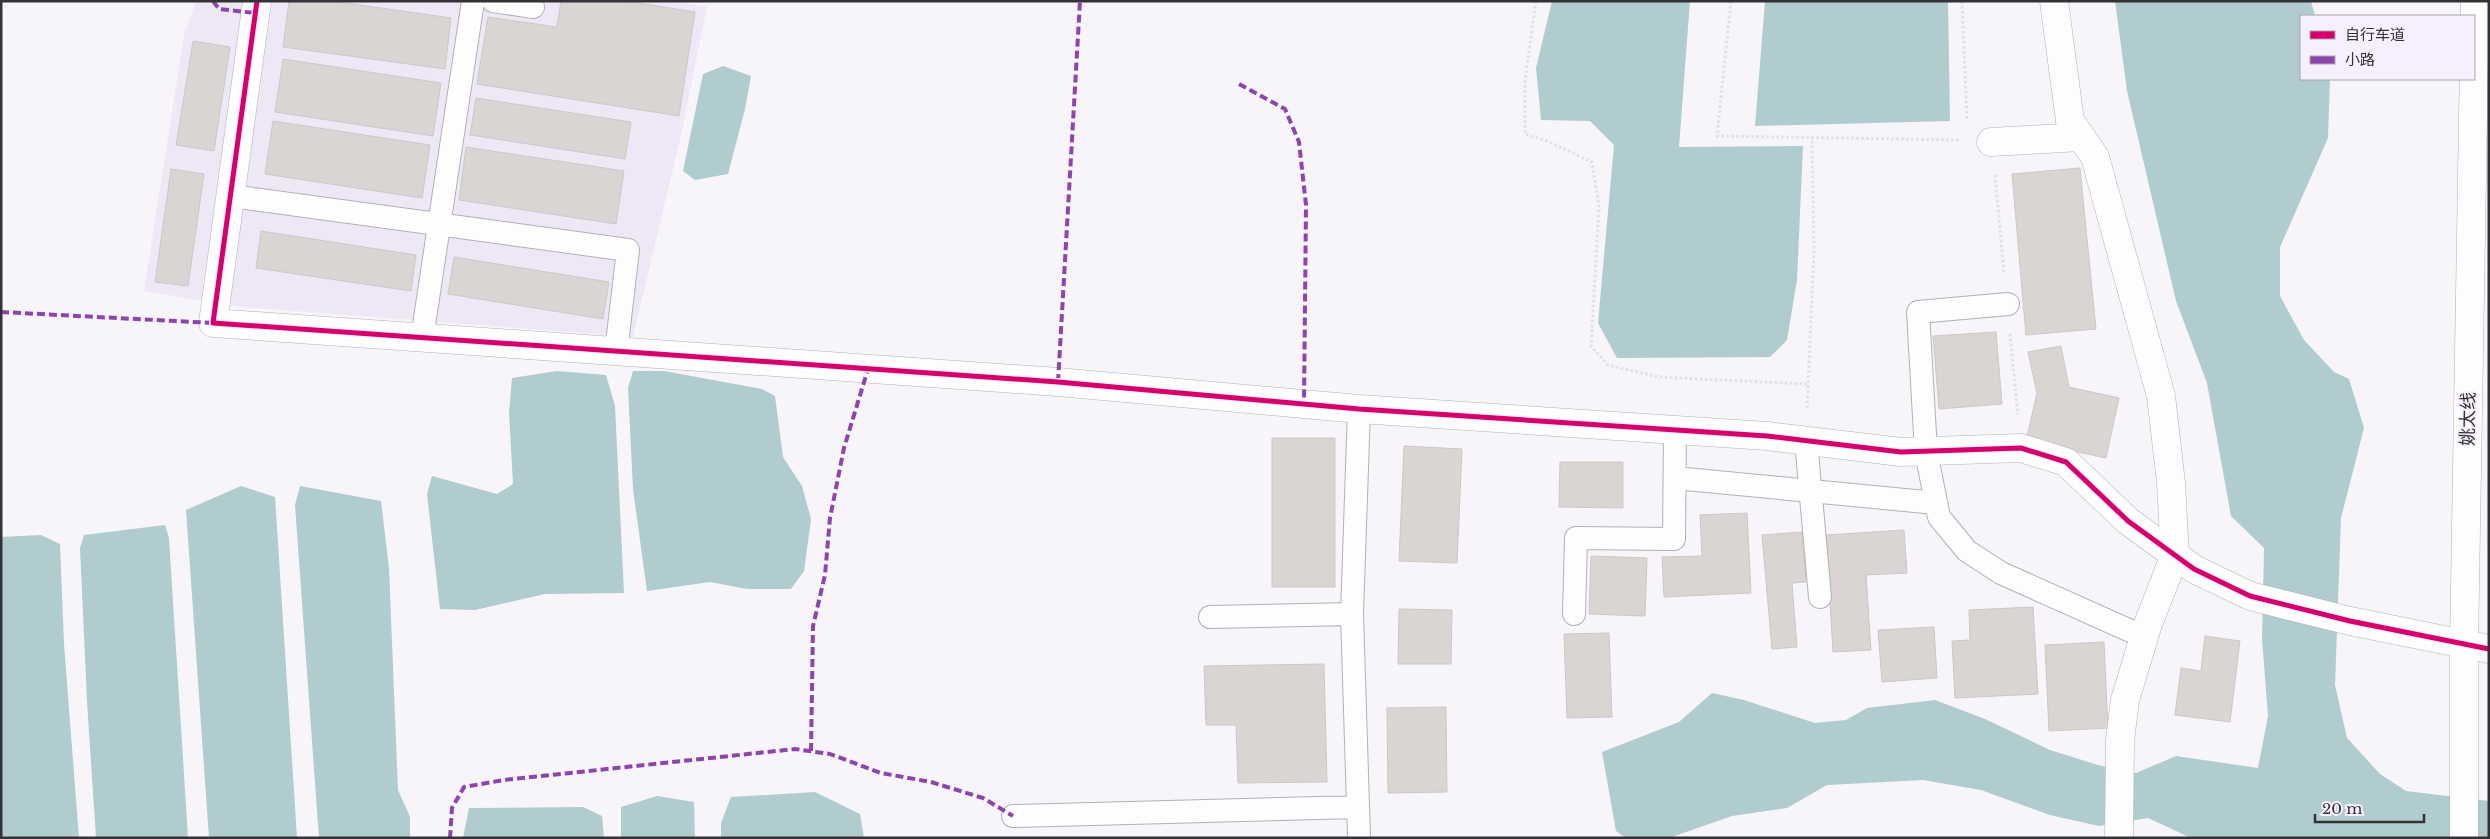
<svg xmlns="http://www.w3.org/2000/svg" width="2490" height="839" font-family="'Libre Baskerville','Noto Sans SC',serif">
<style>
.built{fill:#eee8f6}
.water{fill:#b0cccf}
.building{fill:#dad5d2;stroke:#cbc8c8}
.lines{fill:none;stroke-linecap:round;stroke-linejoin:round}
.service-casing{stroke:#b2b0b5;stroke-width:24}
.minor-casing{stroke:#b2b0b5;stroke-width:29}
.secondary-casing{stroke:#b2b0b5;stroke-width:29}
.path{stroke:#e1e0e2;stroke-width:3;stroke-dasharray:2.5 2.5;stroke-linecap:butt}
.service{stroke:#fefdfe;stroke-width:22}
.minor{stroke:#fefdfe;stroke-width:28}
.secondary{stroke:#fefdfe;stroke-width:28}
.quiet{stroke:#8e44ad;stroke-width:4;stroke-dasharray:8 4;stroke-linecap:butt}
.cycleway-casing{stroke:#f6f0fe;stroke-width:8}
.cycleway{stroke:#d6006c;stroke-width:5}
.labels{text-anchor:middle;dominant-baseline:central;stroke-width:4;stroke-linejoin:round;paint-order:stroke}
.street-label{font-size:18px;fill:#343237;stroke:#f6f0fe}
</style>
<rect width="100%" height="100%" fill="#f7f4fa"/>
<path class="built" d="M196,1H674L707,7L682,131L633,337L241,307L144,291L184,35Z"/>
<path class="water" d="M1552,1H1690L1679,147L1803,146L1797,280L1787,340L1770,357L1617,358L1598,323L1614,145L1590,121L1541,120L1536,68Z
M1765,1H1948L1950,121L1755,126Z
M2115,1H2311L2315,16H2301V79H2330L2328,138L2280,247V296L2304,340L2334,372L2349,379L2364,428L2341,518L2335,685L2347,738L2380,774L2406,791L2489,801V838H2191L2148,818L2099,826L2050,815L1981,790L1923,780L1827,785L1787,808L1732,816L1669,838H1626L1616,831L1602,752L1679,722L1712,693L1744,700L1815,723L1846,720L1867,708L1935,700L1985,719L2050,750L2098,765L2136,773L2176,756L2258,768L2268,716L2262,639L2264,548L2231,516L2207,383L2176,301L2127,91Z
M723,66L751,76L745,109L728,174L695,180L683,171L703,74Z
M557,371L606,375L615,406L624,593L545,594L475,610L440,609L427,494L432,476L497,494L513,484L509,413L512,378Z
M633,371H664L762,389L775,396L783,457L802,486L811,519L804,571L791,589H747L710,582L647,591L633,489L628,388Z
M241,486L275,497L297,838H209L186,510Z
M300,486L381,501L389,568L398,790L410,817V838H319L295,505Z
M165,525L169,538L188,838H96L87,701L80,548L84,535Z
M41,535L60,544L64,644L79,838H1V537Z
M815,792L860,814L864,838H721V823L731,797Z
M657,796L694,802L695,838H621V807Z
M583,807L602,816L604,838H463L469,808Z"/>
<path class="building" d="M289,1H332L451,18L445,69L283,47Z
M561,1H626L695,12L679,116L477,84L488,17L557,27Z
M193,41L230,47L214,151L176,145Z
M283,59L441,83L433,136L275,112Z
M476,98L631,122L625,159L470,135Z
M273,121L430,145L422,198L265,174Z
M466,147L624,171L616,224L459,200Z
M2080,168L2096,329L2026,335L2012,174Z
M171,169L204,174L188,286L155,282Z
M261,231L416,255L411,291L256,268Z
M454,257L609,282L603,319L448,294Z
M1996,332L2002,404L1939,409L1933,336Z
M2061,346L2069,387L2119,398L2106,458L2026,441L2037,393L2028,352Z
M1272,438H1335V587H1272Z
M1404,446L1462,449L1457,563L1399,561Z
M1560,462H1623V508L1559,507Z
M1747,513L1751,593L1664,597L1662,557L1702,556L1700,515Z
M1904,530L1907,573L1866,575L1871,650L1833,652L1826,535Z
M1802,532L1806,582L1792,583L1797,647L1772,649L1762,535Z
M1591,556L1647,558L1645,616L1589,614Z
M2033,607L2038,694L1955,698L1952,641L1970,640L1969,610Z
M1399,609L1452,610L1451,664H1398Z
M1934,627L1937,678L1882,682L1878,630Z
M1609,633L1612,717L1567,718L1564,634Z
M2205,636L2240,641L2230,722L2175,715L2181,668L2201,671Z
M2104,642L2108,728L2049,731L2045,645Z
M1324,664L1327,782L1238,783L1236,725H1206L1204,666Z
M1446,707L1447,792L1388,793L1387,708Z"/>
<g class="lines">
<g class="service-casing">
<path id="service" d="M493,1L533,7
M231,196L628,250L616,352
M2008,304L1918,312L1926,452L1939,517L1967,551L2001,573L2144,637
M422,338L473,1
M1359,409L1352,614L1359,838
M1806,441L1820,597
M1675,478L1936,503
M1574,614L1576,538L1674,539L1675,430
M1210,617L1352,614
M1013,816L1357,807"/>
</g>
<g class="minor-casing">
<path id="minor" d="M257,1L213,323L1058,382L1359,409L1767,436L1901,452L2021,448L2066,462L2128,521L2194,569L2250,596L2350,621L2489,649
M2054,1L2070,121L2095,157L2161,396L2171,483L2175,555L2148,624L2125,700L2120,740L2119,838
M1991,142L2081,137"/>
</g>
<g class="secondary-casing">
<path id="secondary" d="M2464,838V645L2475,1"/>
</g>
<path class="path" d="M1536,1L1525,79V134L1547,141L1592,162L1599,206L1591,346L1608,365L1659,377L1807,384
M1731,1L1717,136L1959,140
M1962,1L1967,120
M1995,175L2004,273
M2010,334L2018,415
M1807,408L1814,251L1812,137"/>
<use href="#service" class="service"/>
<use href="#minor" class="minor"/>
<use href="#secondary" class="secondary"/>
<path class="quiet" d="M213,1L219,9L255,13
M1239,84L1285,109L1299,142L1306,205L1304,404
M1,312L213,323
M1058,382L1080,1
M811,751L813,626L825,575L830,518L844,448L868,369
M450,838L452,808L464,787L504,780L795,749L830,754L881,773L931,782L983,798L1013,816"/>
<g class="cycleway-casing">
<path id="cycleway" d="M257,1L213,323L1058,382L1359,409L1767,436L1901,452L2021,448L2066,462L2128,521L2194,569L2250,596L2350,621L2489,649"/>
</g>
<use href="#cycleway" class="cycleway"/>
</g>
<g class="labels">
<g class="street-label">
<text transform="translate(2468 419) rotate(-89)">姚太线</text>
</g>
</g>
<rect width="2490" height="839" fill="none" stroke="#343237" stroke-width="5"/>
<rect x="2300" y="15" width="175" height="65" fill="#f6f0fe" stroke="#a8a4ae"/>
<rect x="2310" y="31" width="25" height="8" fill="#d6006c" stroke="#a8a4ae"/>
<text x="2345" y="40" font-size="15" fill="#343237">自行车道</text>
<rect x="2310" y="56" width="25" height="8" fill="#8e44ad" stroke="#a8a4ae"/>
<text x="2345" y="65" font-size="15" fill="#343237">小路</text>
<path d="M2315 814v8h109v-8" fill="none" stroke="#343237" stroke-width="2.5"/>
<text x="2322" y="814" font-size="15" fill="#343237" stroke="#f6f0fe" stroke-width="4" paint-order="stroke">20 m</text>
</svg>
